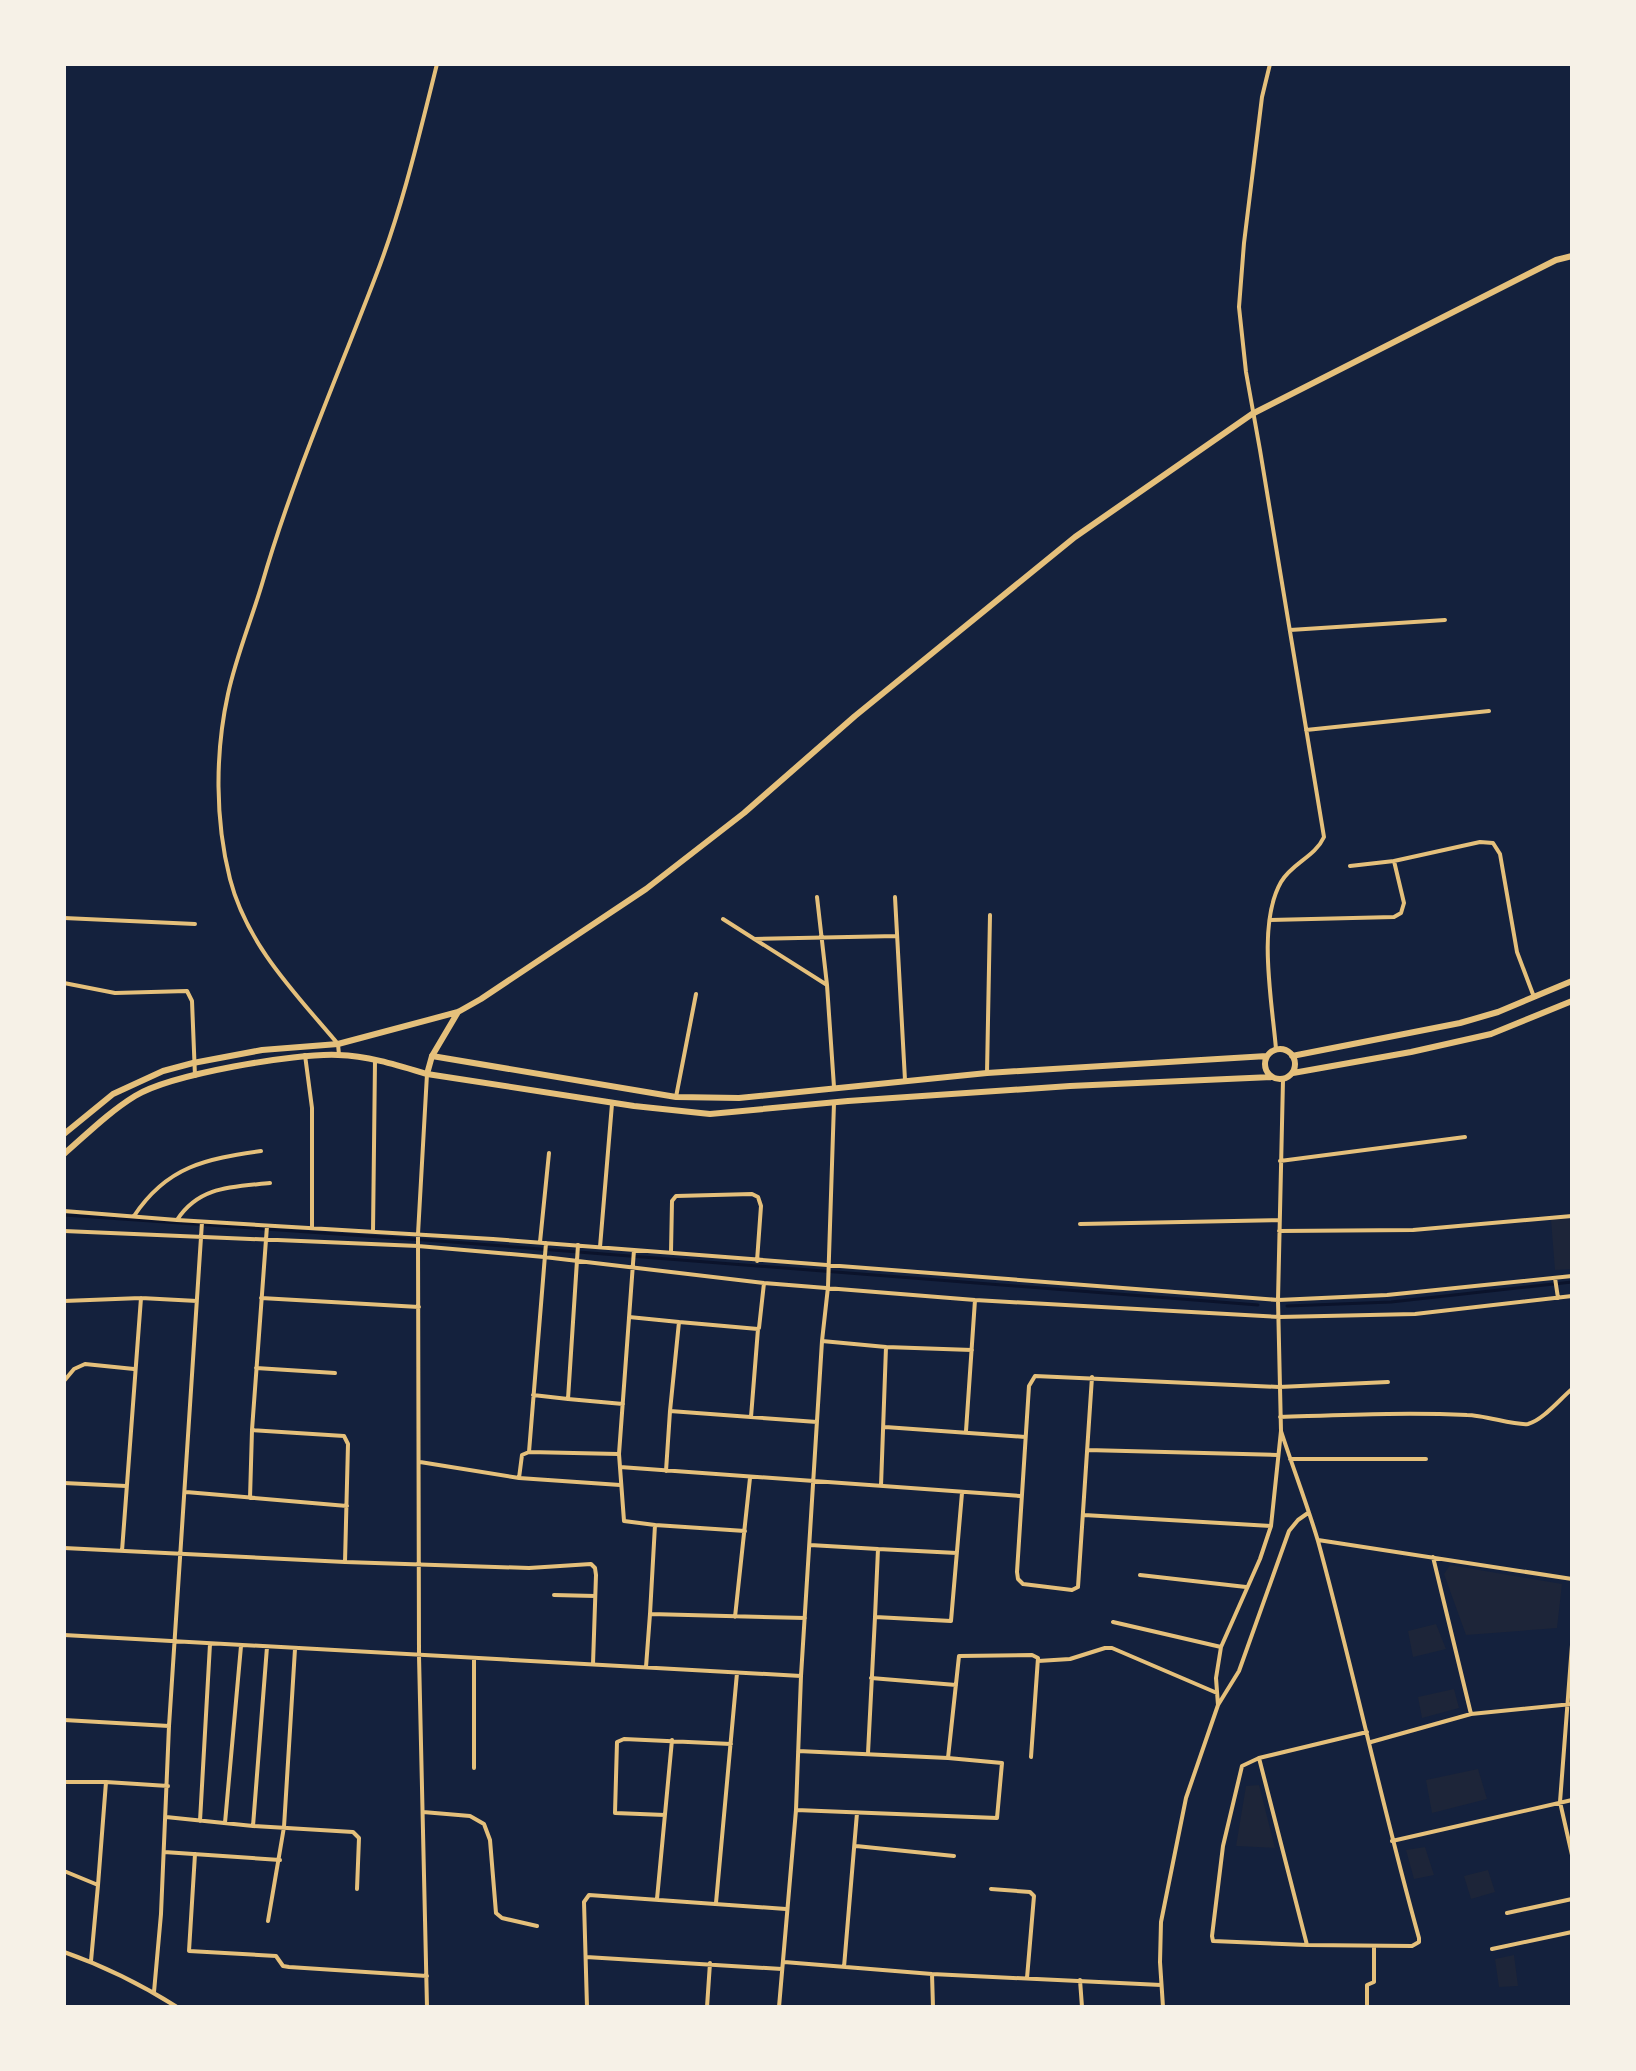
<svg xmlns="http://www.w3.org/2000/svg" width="1636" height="2071" font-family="Mulish,sans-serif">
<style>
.green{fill:#1d2539}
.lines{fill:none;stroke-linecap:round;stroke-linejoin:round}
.stream{stroke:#0b132b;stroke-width:3}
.minor{stroke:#e5c07b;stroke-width:4}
.tertiary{stroke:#e5c07b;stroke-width:6}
.secondary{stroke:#e5c07b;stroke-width:6}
</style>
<rect width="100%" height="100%" fill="#14213d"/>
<path class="green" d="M1572,1219V1269L1555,1270L1551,1220Z
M1450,1565L1562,1584L1557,1628L1466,1635L1444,1574Z
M1436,1624L1446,1649L1413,1657L1408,1631Z
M1454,1689L1459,1708L1422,1718L1418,1697Z
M1478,1769L1487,1799L1432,1813L1426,1780Z
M1259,1785L1275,1848L1236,1846L1246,1786Z
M1425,1847L1434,1875L1414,1879L1406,1850Z
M1488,1870L1495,1892L1471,1899L1464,1876Z
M1514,1955L1518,1986L1499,1987L1495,1959Z"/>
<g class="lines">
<path class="stream" d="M64,1215L439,1241L1258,1305
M1287,1306L1391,1302L1572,1282"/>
<path class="minor" d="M1270,64L1262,97L1244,243L1239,307L1246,372L1260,450L1324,837C1315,857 1292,863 1281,882C1257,924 1272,1001 1276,1049
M1290,630L1445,620
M1306,730L1489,711
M1350,866L1394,861L1480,842L1493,843L1500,854L1517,952L1534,997
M817,897L827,985L834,1087
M895,897L905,1080
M64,918L195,924
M723,919L827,985
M1270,920L1394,917L1401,913L1404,903L1394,861
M754,939L897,936
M64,983L115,993L187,991L192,1001L195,1076
M305,1055L312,1108V1228
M339,1055L338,1044C296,994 247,945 230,879C215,820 215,753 228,694C236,657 251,621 262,584C292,480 336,380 375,278C402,209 419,136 437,64
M987,1073L990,915
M427,1074L418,1234L419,1656L427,2007
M676,1097L696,994
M1280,1161L1465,1137
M64,1211L177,1220L493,1239L1278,1300L1387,1295L1572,1276
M134,1216C167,1166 206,1159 261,1151
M177,1220C199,1186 232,1187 270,1183
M1080,1224L1279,1220
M64,1231L418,1246L544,1257L764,1283L975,1300L1279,1317L1415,1314L1572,1296
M1279,1231L1413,1230L1572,1216
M373,1232L375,1061
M540,1242L549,1153
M578,1245L568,1399L623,1404
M600,1247L612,1104
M634,1250L619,1454L624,1521L655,1525
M671,1252L672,1201L676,1196L752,1194L758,1197L761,1206L757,1261
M1555,1278L1558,1298
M261,1298L419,1307
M64,1301L141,1298L197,1301
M629,1317L679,1322L670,1411
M679,1322L758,1329L751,1417
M759,1328L764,1283
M822,1341L886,1347L881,1486
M886,1347L972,1350
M256,1368L335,1373
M1092,1377L1078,1587L1072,1590L1023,1584L1018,1579L1017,1572L1029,1386L1035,1376L1279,1387L1388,1382
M64,1381L74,1369L85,1364L134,1369
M533,1395L568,1399
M1280,1417C1343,1415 1405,1412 1467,1415C1484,1415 1516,1426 1528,1424C1543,1420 1560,1399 1572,1389
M885,1427L1025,1437
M252,1430L267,1226
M966,1431L975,1300
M1281,1431C1293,1468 1307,1504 1318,1541C1354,1673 1382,1806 1419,1938V1942L1412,1946L1307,1945L1213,1941L1212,1936L1223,1846L1242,1766L1259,1758L1367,1732
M1087,1450L1277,1455
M529,1452L618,1454
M1290,1459H1426
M420,1462L519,1478L620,1485
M620,1467L1020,1496
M666,1471L670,1411L817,1422
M519,1478L522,1455L529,1452L546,1243
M64,1483L126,1486
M186,1492L347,1506
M250,1498L252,1430L344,1436L348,1444L345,1562
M1084,1515L1271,1526
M745,1531L655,1525L650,1614L805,1618
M1318,1540L1572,1579
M810,1545L878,1549L875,1617L951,1621L962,1493
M64,1548L345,1562L529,1568L591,1564L595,1568L596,1575L593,1664
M878,1549L957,1553
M122,1551L141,1298
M1433,1557L1471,1714
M1140,1575L1246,1587
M554,1595L595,1596
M735,1617L750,1478
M1113,1622L1221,1647
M64,1635L801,1676
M1572,1645L1560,1802L1572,1855
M474,1659V1768
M1038,1661L1070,1659L1105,1648H1112L1217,1693
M646,1667L650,1614
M871,1678L956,1685
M1218,1705L1216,1678L1221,1647L1260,1559L1271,1526L1281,1431L1278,1300L1283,1080
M64,1720L169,1726
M1371,1742L1471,1714L1572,1704
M798,1751L948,1758L959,1656L1032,1655L1038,1658L1031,1757
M868,1753L875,1617
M1259,1758L1307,1945
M64,1782H106L98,1885
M106,1782L168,1786
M796,1810L997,1818L1002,1763L948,1758
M423,1812L470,1816L484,1824L490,1840L496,1913L502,1918L537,1926
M665,1815L615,1813L617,1742L624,1739L731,1744
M166,1817L253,1826L353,1832L359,1838L357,1889
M200,1821L210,1644
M225,1823L241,1646
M253,1826L267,1647
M1392,1841L1572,1800
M856,1846L954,1856
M164,1852L280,1860
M195,1854L189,1951L276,1956L283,1966L289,1967L427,1976
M64,1871L98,1885L91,1961
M991,1889L1030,1892L1034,1896L1027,1978
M657,1899L672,1740
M716,1903L737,1673
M1507,1913L1572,1899
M268,1921L284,1827L295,1649
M1492,1949L1572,1932
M64,1952C104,1966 142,1985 177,2007
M586,1957L782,1969
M784,1962L932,1974L1161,1985
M844,1967L857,1813
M932,1974L933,2007
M1080,1980L1082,2007
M154,1992L161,1914L169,1726L202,1222
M587,2007L584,1902L589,1895L786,1909
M707,2007L710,1963
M779,2007L796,1810L801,1676L822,1341L828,1287L834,1103
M1163,2007L1160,1962L1161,1922L1186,1798L1218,1705L1239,1671L1289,1531L1298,1520L1308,1513
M1367,2007V1985L1374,1982V1946"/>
<path class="tertiary" d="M1265 1064a15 15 0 1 1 30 0a15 15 0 1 1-30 0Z
M432,1056L676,1097L739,1098L987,1073L1267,1056
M1292,1056L1460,1023L1498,1012L1572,981
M1293,1073L1411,1052L1491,1034L1572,1001
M427,1074L634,1106L710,1114L848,1101L1070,1086L1272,1077"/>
<path class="secondary" d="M64,1134L113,1094L163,1071L193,1063L262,1050L338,1044L458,1012L481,999L646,889L744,813L855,716L1075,537L1252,414L1556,260L1572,256
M64,1154C87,1134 109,1112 135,1096C171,1074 295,1053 338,1055C369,1056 397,1065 427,1074L432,1056L458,1012"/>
</g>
<rect width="1636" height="2071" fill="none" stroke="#f6f1e7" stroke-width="132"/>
</svg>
